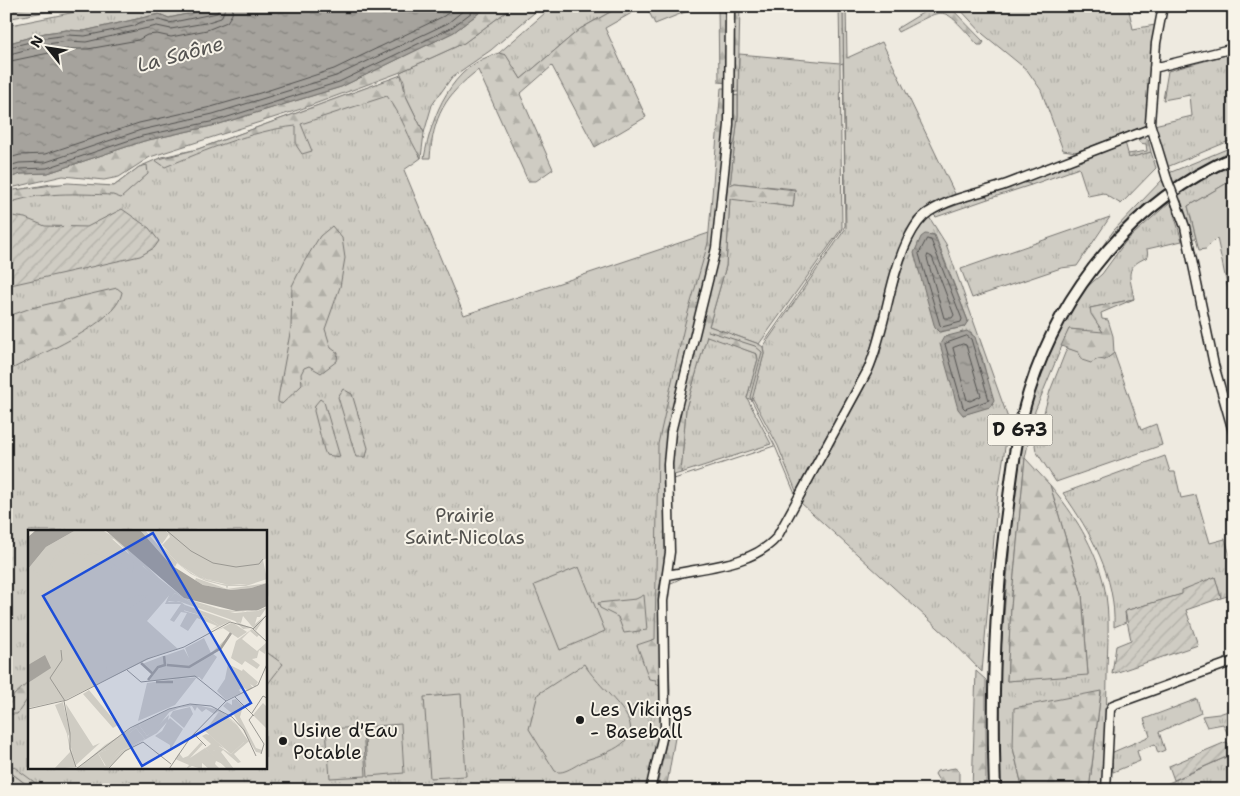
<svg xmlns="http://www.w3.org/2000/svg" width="1240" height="796" font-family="'Shantell Sans',sans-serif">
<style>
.grass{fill:url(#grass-tufts);stroke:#767470;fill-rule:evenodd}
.forest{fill:url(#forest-firs);stroke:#767470}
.garden{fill:url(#garden-furrows);stroke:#767470}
.pitch{fill:#cfccc3;stroke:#767470}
.water{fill:url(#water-ripples);stroke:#6f6d69}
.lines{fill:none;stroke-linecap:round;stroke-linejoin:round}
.shore{stroke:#535250;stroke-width:1}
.stream{stroke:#6f6d69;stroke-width:1}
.minor-casing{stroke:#1c1c1c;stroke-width:11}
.major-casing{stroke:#1c1c1c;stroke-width:14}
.minor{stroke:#f7f3e8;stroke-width:8}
.major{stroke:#f7f3e8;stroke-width:10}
.minor-bridge-casing{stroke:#1c1c1c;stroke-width:11;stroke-linecap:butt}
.minor-bridge{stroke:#f7f3e8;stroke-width:8}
.poi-dot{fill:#1c1c1c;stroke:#f7f3e8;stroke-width:2}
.labels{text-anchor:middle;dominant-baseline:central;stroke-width:4;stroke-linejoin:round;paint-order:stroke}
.shield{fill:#f7f3e8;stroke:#5e5c59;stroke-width:1}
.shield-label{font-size:18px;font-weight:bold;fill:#1c1c1c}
.park-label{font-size:19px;fill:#52514e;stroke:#f7f3e8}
.poi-label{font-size:19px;fill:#1c1c1c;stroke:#f7f3e8;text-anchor:start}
.water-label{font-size:20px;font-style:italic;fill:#535250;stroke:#f7f3e8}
.inset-river{fill:none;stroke:#a6a39d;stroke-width:2.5}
.inset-road{fill:none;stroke:#9a9892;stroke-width:1}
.view{fill:#1d4ed8;fill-opacity:0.15;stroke:#1d4ed8;stroke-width:2.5}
.inset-edge{fill:none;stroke:#1c1c1c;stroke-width:2.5}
</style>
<defs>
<pattern id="grass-tufts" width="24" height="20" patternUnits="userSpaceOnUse" patternTransform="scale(1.25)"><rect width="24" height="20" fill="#cfccc3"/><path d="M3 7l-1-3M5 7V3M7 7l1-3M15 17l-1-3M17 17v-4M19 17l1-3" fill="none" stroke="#b1afa7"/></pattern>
<pattern id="forest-firs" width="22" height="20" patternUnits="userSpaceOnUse" patternTransform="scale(1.25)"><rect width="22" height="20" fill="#cfccc3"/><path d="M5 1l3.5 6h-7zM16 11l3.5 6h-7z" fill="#b1afa7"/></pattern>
<pattern id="garden-furrows" width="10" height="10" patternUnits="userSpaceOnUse" patternTransform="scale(1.25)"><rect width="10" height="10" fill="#cfccc3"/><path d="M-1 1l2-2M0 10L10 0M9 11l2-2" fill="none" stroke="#b1afa7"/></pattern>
<pattern id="water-ripples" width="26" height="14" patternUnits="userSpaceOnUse" patternTransform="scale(1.25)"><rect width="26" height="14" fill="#a6a39d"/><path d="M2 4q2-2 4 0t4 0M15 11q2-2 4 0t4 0" fill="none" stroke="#86847f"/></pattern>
</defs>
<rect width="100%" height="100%" fill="#eeeae0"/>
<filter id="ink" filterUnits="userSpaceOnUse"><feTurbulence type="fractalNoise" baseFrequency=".02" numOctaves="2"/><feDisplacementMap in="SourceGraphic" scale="10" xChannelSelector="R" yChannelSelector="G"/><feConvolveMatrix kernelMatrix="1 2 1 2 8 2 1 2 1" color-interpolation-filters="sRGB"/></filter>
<g filter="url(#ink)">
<path class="grass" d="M47,6H77L6,19V11Z
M105,6H222L169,18L159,14L84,31L67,30L45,33L6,44V26Z
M514,6H542L491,50L452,77L432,105L424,133L406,96L404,81L400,72L464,43Z
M553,6H614L612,11L580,29L521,79L506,56L499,53Z
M646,6H700L655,24Z
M839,6H846L847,58L882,42L956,196L931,204L914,218L905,236L878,319L868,360L796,491L778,446L752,397L764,354L763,347L846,228L843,63L840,64L842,228L759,344L709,326L726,266L730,198L793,207L795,189L735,183L730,185L738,116L739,54L840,63Z
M957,6H1128L1133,29L1155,25L1145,126L1076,152L1063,150L1041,90L1027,70L983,34Z
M1230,54L1234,66V139L1167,167L1154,125L1192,116L1190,95L1163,100L1168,71Z
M385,81L418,141L421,158L404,170L464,315L715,231L707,280L680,376L665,452L663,570L658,595L661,733L648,790H40L6,766V192L51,184L114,186L139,167L162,157L198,149ZM29,531H265V767H29Z
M1125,142L1129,157L1151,152L1156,168L1121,204L1103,193L1088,196L1079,168L1031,185L1023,181Z
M1234,146V151L1173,185L1169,173Z
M1234,165V179L1188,206L1196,238L1190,239L1181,200L1173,207V211L1182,241L1147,249L1148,257C1123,267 1130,276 1134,299L1090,308L1103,333L1069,329L1035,411L1025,458L1011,607L1007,681L1088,674L1082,594L1050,485C1074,514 1095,547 1104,585C1111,615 1107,645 1107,676C1106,714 1106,752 1105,790H1089L1101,692L1013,748L1023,790H1000L999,674L1012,520L1018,461L1029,405L1037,382L1059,329L1081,292L1102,274L1126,241L1180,193L1203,178Z
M1164,178L1167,188L1120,228L1091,262L1114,230Z
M986,194L988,199L936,217L933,214Z
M929,217L946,244L1009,421L998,493L982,672L949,638L801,503L863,390L880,354L887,316L908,251L917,232ZM931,234L935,235L968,321L964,327L940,332ZM971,332L982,357L993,405L963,415Z
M1110,217L1077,266L1061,268L972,298L961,269Z
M707,335L757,354L758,359L747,398L771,444L681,473L686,408Z
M1067,348L1105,360L1114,353L1141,430L1156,424L1162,445L1056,482L1036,451L1035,445L1050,391Z
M1165,456L1170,472H1175L1181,498L1196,495L1210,543L1225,539L1234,568V594L1221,598L1215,577L1183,594L1125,611L1126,622L1114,627C1116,576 1091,533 1063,493Z
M1197,699L1201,713L1159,732L1165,750L1158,753L1155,744L1137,751L1140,761L1113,772L1111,753L1150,736L1144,719Z
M1234,709V737L1230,739L1223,724L1207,727L1202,716L1219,714Z
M1233,754L1234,790H1186L1184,786L1173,790H1153Z
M6,769L34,790H6Z"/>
<path class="forest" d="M488,6H514L464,43L398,73L301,109L150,157L119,177L104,180L63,176L6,189V179L21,174L48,173L144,141L216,125L341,87L454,32Z
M614,6H644L605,28L646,117L595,147L552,66L520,94L553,169L536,181H528L478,70C445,95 433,117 430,158H424C432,115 451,65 499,53L506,55L521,79L580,29L612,11Z
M718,6H727L726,83L719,82Z
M735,6H740L738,92H735L733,91Z
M934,6H949L984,42L982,45H978C940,3 948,7 898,32L896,29Z
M401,75L406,96L424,133L421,158C408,138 402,115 387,96L301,124L312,151L302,154L296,145V126C250,131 207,150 165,167L155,160L198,149Z
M721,88H725L724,139L714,249L680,376L665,452L666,553L658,595L663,688L656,684V680L649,679L637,645L655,639L658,444L685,323L708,243Z
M738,95V116L730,185L735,183L795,190L793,207L730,199L726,266L709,326L759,344L763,347L764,354L752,400L747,398L758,359L757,354L707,336L686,408L681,473L674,475L671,470C676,396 704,328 718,255C729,203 730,149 732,96Z
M1143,138L1148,139L1151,152L1129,158L1128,154L1147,151L1146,144L1140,143L1138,140Z
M147,165L148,174L121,198L113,195C77,194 41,191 6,204V192L14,190L68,183L114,186L139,167Z
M1023,181L1031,185L988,199L986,194Z
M332,226L342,238L345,258L340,287L325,329L331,348L338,353L337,361L321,373L309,366L304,368L301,374L302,385L282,404L278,402V398L291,328L292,286L304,262L320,236Z
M117,288L122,292C117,325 34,356 6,372V317L31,308Z
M1134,299L1101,313L1102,319L1108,320L1113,336L1114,353L1105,360L1098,359L1091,363L1082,360L1078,352L1061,346L1069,329L1103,332L1091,314L1090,308Z
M343,389L352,394L368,448L366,457H356L338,397Z
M320,399L324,402L340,457L326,455L324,450L314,411L315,405Z
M1025,458L1050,485L1082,594L1088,675L1007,681L1011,607Z
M644,595L647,630L624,633L618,617L600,608L598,603L636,599Z
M976,671L986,680V790H972Z
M29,682V697L17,714H9L7,710L14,695Z
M1101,691L1089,790H1023L1013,748L1014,708Z
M670,726H677L666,790H656Z
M6,761L45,790H34L6,769Z
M955,768L959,771V790H941V784L935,774L937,771Z"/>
<path class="garden" d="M122,209L149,228L159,241L154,248L140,256L6,286V215L25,218L45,226L87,227Z
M1215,577L1221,598L1186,610L1198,645L1112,674L1116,646L1131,640L1125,611L1182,594V590Z
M1226,742L1228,743L1233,754L1174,780L1169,766Z"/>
<path class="pitch" d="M1234,179V318L1217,238L1206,249L1199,250L1188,206Z
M579,567L605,631L560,650L534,585Z
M265,651L283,664L267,685L265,684Z
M584,664C611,705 671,734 589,759C579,762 564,776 555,771L529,729L538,694Z
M461,694L466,776L430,778L424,697Z
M401,724L404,773L368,776L364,727Z
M363,727L366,776L330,778L326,729Z
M403,784V790H352Z"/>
<path class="water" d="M222,6H488L454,32L341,87L216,125L144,141L48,173L21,174L6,179V44L45,33L67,30L84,31L159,14L169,18Z
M925,234L934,235L968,321L964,327L939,332L935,328L914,253L921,237Z
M967,331L975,337L994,400L990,407L963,415L958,409L940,344L944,337Z"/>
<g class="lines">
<path class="shore" d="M6,48L46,38L68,35L85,36L134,26L141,22L159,20L169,23L217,13L220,6
M6,55L47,44L68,41L86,42L157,26L171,29L205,23L221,18L226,6
M6,62L68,49H88L138,40L147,35L157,34L171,37L207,30L227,22L232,14L233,6
M6,159L20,155L45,154L139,123L211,107L260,93L334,69L444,16L457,6
M6,167L19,163L46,162L141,130L213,114L336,76L448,23L469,6
M6,173L20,169L47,168L142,136L215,121L339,82L451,28L480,6
M927,239L931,240L962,319L961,322L942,327L940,325L919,254Z
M928,255L932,257L954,315L952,318H944L927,258Z
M967,336L971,339L989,400L965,409L963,407L945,344Z
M963,344L966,345L981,396L970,401L967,400L953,348Z"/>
<path class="stream" d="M708,331L755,346L762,352L750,397L775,446L795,494
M766,340L845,226L843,6
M857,398L864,384
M674,475V479L774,446
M768,550L776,543
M669,584L688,575
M667,615L670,690L669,722"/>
<g class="minor-casing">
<path id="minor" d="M1163,6L1156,43L1150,123L1167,179
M1154,68L1234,48
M1177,205L1185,227L1214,365L1234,435
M668,575C703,567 752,566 777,537L868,370C886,328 888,281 908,239C913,229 919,218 929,212C952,197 982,193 1007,184C1055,166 1102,147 1150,129
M650,790L665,726L663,601L670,552L668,464L671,432L716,248L729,125L730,6
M1106,790L1110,710L1113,705L1234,661"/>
</g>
<g class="major-casing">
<path id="major" d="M995,790C992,703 994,615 1005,529C1011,483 1015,436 1029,392C1061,290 1134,200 1234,157"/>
</g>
<use href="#minor" class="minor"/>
<use href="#major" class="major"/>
<g class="minor-bridge-casing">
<path id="minor-bridge" d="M1167,179L1177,205"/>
</g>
<use href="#minor-bridge" class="minor-bridge"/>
</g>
</g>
<g class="poi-dot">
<circle cx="580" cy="720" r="5"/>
<circle cx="283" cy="741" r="5"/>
</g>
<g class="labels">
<rect class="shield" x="987.5" y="414.5" width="65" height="31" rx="4"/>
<g class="shield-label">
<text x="1020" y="430">D 673</text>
</g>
<g class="park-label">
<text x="465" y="515">Prairie<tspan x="465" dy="22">Saint-Nicolas</tspan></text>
</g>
<g class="poi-label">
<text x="590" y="709">Les Vikings<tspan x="590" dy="22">- Baseball</tspan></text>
<text x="293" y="730">Usine d'Eau<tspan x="293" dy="22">Potable</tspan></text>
</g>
<g class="water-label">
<text transform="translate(180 54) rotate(-15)">La Saône</text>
</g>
</g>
<g transform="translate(28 530)">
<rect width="239" height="239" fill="#eeeae0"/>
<path d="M48,0H74L144,62L119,91L150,119L127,126L37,170L0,178V153L22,138L11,130L0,135V39L18,17ZM112,0H117L135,21L133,16L152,35L165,44L172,48L194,54L210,55H219L178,49L151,32L134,15L142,7L139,0H238L239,28L235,30L239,49L218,56H200L199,60L198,56L178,51L163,44L149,33L147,37L143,35ZM119,0L123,4L121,0H137L141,4L134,14L126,7L132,16ZM147,63L165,74L207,83L229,81L239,77L232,87H229L227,94L239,84L228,101L215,86L213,93L209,92L223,98L215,99L207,91L150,71H140ZM157,75L203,91L192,96L178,87L155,80ZM224,99L231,105L229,107L222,101L214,109L229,121L239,112L237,124L231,120L229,128L224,129L232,135L229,139L217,131L214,135L203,128L208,111ZM203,104L193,118L184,123L189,127L174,150L171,147L121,151L126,143L114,134L135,126L137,136L136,126L156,119L161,128L157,118L176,108L183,123ZM200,134L214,141L215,139L230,152L227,157L222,154L225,158L220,161L215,157L211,160L213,163L198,170L189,161L197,149ZM162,147H169L147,175L110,191L119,153ZM61,160L90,195L85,198L55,164ZM208,169L215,176L212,187L228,218L234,220L233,223L228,222L206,185L195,176L199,172L204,175V170ZM235,173L239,177V199L225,185ZM38,174L65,216L72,213L48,235L43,219ZM164,174L192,180L211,196L191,182L187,186L191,181L186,184L178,179L174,182L169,177L167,181L164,176L151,178L111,195L119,206L141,185L140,190L142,188L155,199L142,220V215L127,206L134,201L139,192L129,203L100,219L79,239H49L77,215L112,193L142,179ZM108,198L117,209L93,221L77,236L70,223L82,219ZM162,177L165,184L156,198L142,186L145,181ZM37,192L41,210L48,237L26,239L42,222ZM178,204L182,205L197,219L191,216L186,221L178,218L183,214L174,206ZM173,212L175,214L162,228L177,218L197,235L188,231L187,234L192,239H181L174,233V239L164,236L158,239L161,235L147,229L151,223L155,228L160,226Z" fill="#cfccc3" fill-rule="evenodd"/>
<path d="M74,0L93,11L131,48L156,68L192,79L215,82L236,77L229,81L198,82L165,74L147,63L140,72L148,71L153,72L157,75L156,81L178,87L192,96L181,101L189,96L169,88L160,101L152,96L159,83L153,82L146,92L142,90L153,74H137L142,63L132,54L128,56L131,53L115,36L107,35L100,22L86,9L57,4L44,10L25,33L18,83L22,35L26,28L43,9L51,3ZM133,16L178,49L220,54L201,55L172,48L152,35ZM65,23L79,27L94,43L69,31L54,30ZM4,39L14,46L18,63L16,88L8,103L10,97H0L10,94L16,69L11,48ZM168,48L199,59L239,53L223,58L203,60L175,55L167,50ZM109,65L120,66L102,78L92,73ZM203,93L207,94L219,102L210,108L195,98L188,101ZM143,180L129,198L119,206L111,195ZM108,198L117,209L93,221L78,236L70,223L81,219ZM216,212H220L206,224L213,232L210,233L195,220L193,222L206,239H199L177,218L181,217L186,221L189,215L203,224Z" fill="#cfccc3"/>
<path d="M55,5L70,6L89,14L106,36L104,43L74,18L58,25L44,23L41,15Z" fill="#cfccc3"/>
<path d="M65 139a7 7 0 1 1 14 0a7 7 0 1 1-14 0ZM40,136L44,141L34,149L45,162L38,166L25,144ZM35,172L42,203L40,206L27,175ZM191,182L209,195L221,212H216L203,224L177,201Z" fill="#cfccc3"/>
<path d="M8,0H48L18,17L0,39V7ZM77,0H112L143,35L175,55L203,60L223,58L239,53V76L230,80L208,81L156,68ZM17,125L23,138L0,153V135Z" fill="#a6a39d"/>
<path class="inset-river" d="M113,133L125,144M139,135L161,137L193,118L203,103M120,150L130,137L137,135L136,126M128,152H145"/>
<path class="inset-road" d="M138,0L163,21L185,33L208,37L231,34L235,29M225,99L239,85M33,120L34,130L22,148L37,171M99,140L113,152L167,146L198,171M207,167L226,186M36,171L42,203V219L48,237M0,179L39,170L119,129L156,117L202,92L224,98L239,112M224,183L235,166L239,168M225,185L221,190L236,214L233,224M166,204L178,216M48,239L102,198L141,179L162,174L183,176L204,187L216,200L228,226M80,239L97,221L115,212L143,234M141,239L162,208L198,171L230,155L239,134"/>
<path class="view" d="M125,3L223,173L114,236L15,66Z"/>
<rect width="239" height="239" class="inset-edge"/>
</g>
<rect width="1240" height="796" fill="none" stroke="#f7f3e8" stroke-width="25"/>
<rect x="12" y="12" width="1215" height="771" fill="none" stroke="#1c1c1c" stroke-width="2" filter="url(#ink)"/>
<g transform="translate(48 48) rotate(300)" stroke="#f7f3e8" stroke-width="4" paint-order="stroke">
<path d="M0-4L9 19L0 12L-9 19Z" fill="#1c1c1c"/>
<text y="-8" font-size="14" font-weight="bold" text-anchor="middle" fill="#1c1c1c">N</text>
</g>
</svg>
